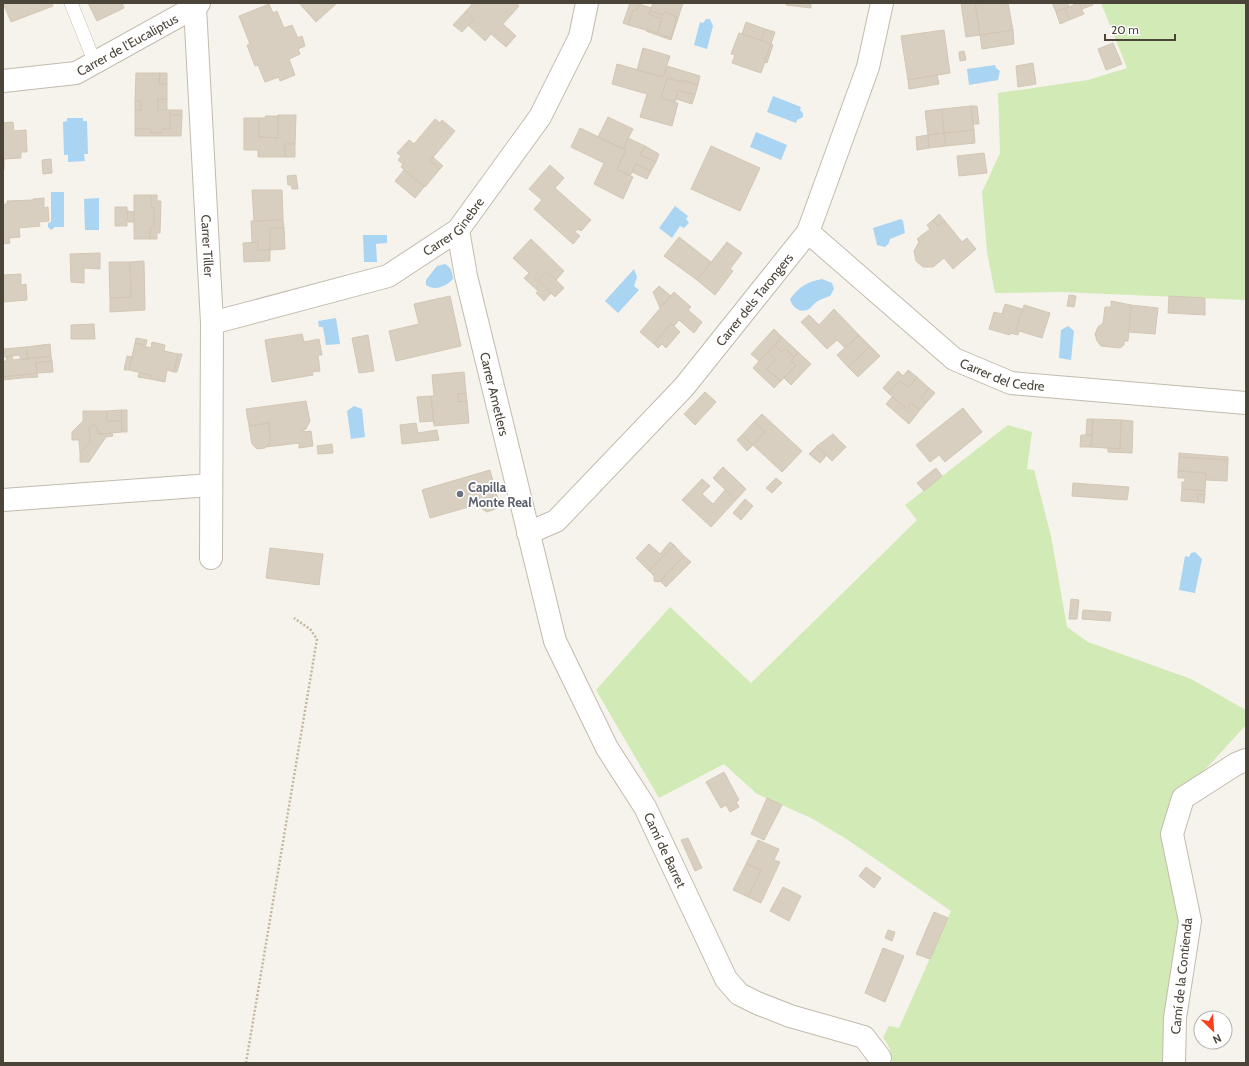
<svg xmlns="http://www.w3.org/2000/svg" width="1249" height="1066" font-family="Cabin,sans-serif">
<style>
.green{fill:#d2eab5}
.water{fill:#a9d4f2}
.building{fill:#d8cfc1;stroke:#d3c7b4}
.lines{fill:none;stroke-linecap:round;stroke-linejoin:round}
.lane-casing{stroke:#c2bbae;stroke-width:14}
.street-casing{stroke:#c2bbae;stroke-width:24}
.path{stroke:#c4b79f;stroke-width:2.5;stroke-dasharray:2 2;stroke-linecap:butt}
.lane{stroke:#fff;stroke-width:13}
.street{stroke:#fff;stroke-width:22}
.worship-dot{fill:#6b7280;stroke:#fff;stroke-width:1.5}
.labels{text-anchor:middle;dominant-baseline:central;stroke-width:3.5;stroke-linejoin:round;paint-order:stroke}
.street-label{font-size:13px;fill:#4b4439;stroke:#fff}
.worship-label{font-size:13px;font-weight:bold;fill:#5b616d;stroke:#fff;text-anchor:start}
</style>
<rect width="100%" height="100%" fill="#f6f3ec"/>
<path class="green" d="M1101,3H1246V300L1062,292L995,293L987,252L982,192L1000,153L998,93L1088,80L1127,68Z
M1008,425L1032,432L1027,469L1034,470L1051,536L1067,627L1088,642L1191,679L1246,710V725L1190,786L1171,809L1183,928L1164,1063H892L890,1049L883,1037L889,1026L899,1028L951,911L845,838L811,818L757,794L724,764L659,798L596,690L670,607L751,683L917,520L905,505Z"/>
<path class="water" d="M706,19H710L713,26L707,49L694,45L700,22L703,23Z
M995,65L996,68L1000,71L998,80L969,85L967,69Z
M773,96L801,107L800,110L803,113V117L797,120L796,123L767,112Z
M67,118H83V121H87L88,154H84L85,161L68,162V155H64L63,122L67,121Z
M756,132L787,145L781,160L750,147Z
M51,192H64V227H55L51,230L48,227V223L51,222Z
M99,198V230H85L84,199Z
M675,206L688,216L686,219L689,223L684,228L680,226L672,238L659,228Z
M901,219L903,221L905,233L890,239L889,243L885,247L877,245L873,228Z
M363,235H387V243L376,244L377,262H364Z
M445,264C452,268 452,272 453,279C445,287 435,291 426,285V280L437,266Z
M634,269L637,277L634,286L639,290L618,313L605,301Z
M822,279L832,283L834,289L830,296C826,297 822,299 818,301C814,303 812,307 809,309C800,314 792,307 790,299C800,286 807,282 822,279Z
M336,318L340,344L326,345L323,327H319L318,321Z
M1068,326L1074,331L1071,360L1059,358L1061,330Z
M354,406L362,409L365,437L351,439L347,411Z
M1195,552L1202,559L1195,593L1179,590L1185,556L1189,557L1191,553Z"/>
<path class="building" d="M3,3H52L53,6L11,22Z
M88,3H122L124,8L97,21Z
M299,3H337L316,22Z
M473,3H516L519,6L503,24L516,36L506,47L491,34L485,41L468,25L474,19L466,11Z
M630,3L639,4L636,11L633,10L628,25L623,23Z
M653,3H683L671,40L646,31L647,29L671,38L677,17L665,12L663,15L650,11Z
M786,3H811V8L786,5Z
M961,3H975L980,35L966,37Z
M975,3H1008L1013,30L980,35Z
M1052,3H1068L1069,7L1056,12Z
M1079,3H1092L1093,5L1082,9Z
M1079,3L1084,14L1069,20L1065,8Z
M269,4L273,13L277,11L284,28L292,25L298,38L302,36L305,46L298,49L300,54L289,59L295,75L280,81L279,77L265,82L258,65L255,66L247,45L250,44L239,16Z
M639,4L651,8L649,14L662,19L657,33L628,25L633,10L636,11Z
M1065,8L1069,20L1060,24L1056,12Z
M466,11L474,19L462,32L453,25Z
M650,11L663,15L665,12L677,17L671,38L657,33L662,19L649,14Z
M746,22L765,29L761,40L742,34Z
M765,29L775,32L771,44L761,40Z
M944,30L950,73L908,80L901,36Z
M1013,30L1014,44L982,49L980,35Z
M739,33L771,44L761,73L732,63L735,55L731,54Z
M1113,43L1122,64L1106,70L1098,49Z
M771,44L773,45L767,63L764,62Z
M643,48L670,56L663,77L637,70Z
M964,51L966,60L960,61L959,52Z
M1033,63L1036,84L1018,87L1016,66Z
M617,64L663,77L667,66L700,76L698,85L681,80V82L667,78L661,98L678,103L672,126L640,117L647,94L612,84Z
M136,73H160L159,84H167V99H158V110H170V129H162V133H151V129H135V110H141V101H135Z
M160,73H167V84H159Z
M937,75L939,84L909,89L908,80Z
M667,78L681,82V80L698,85L695,95L678,90L675,102L661,98Z
M678,90L695,95L692,104L676,99Z
M158,99H167V110H158Z
M135,101H141V110H135Z
M971,106H977L979,124H973Z
M971,106L974,130L944,133L942,109Z
M942,109L944,133L928,135L925,111Z
M170,110H182V115H170Z
M170,115H182L181,136H135V129H151V133H162V129H170Z
M278,115H296L295,144H285V157H258V150H244V118H259V137L278,138Z
M265,116H278V138L259,137V118H266Z
M608,117L633,129L623,149L598,137Z
M435,119L440,123L442,120L455,131L430,161L440,169L425,187L401,167L403,164L398,160L401,156L397,153L409,140L414,144Z
M13,122L14,131L26,130L27,152H21V158L4,159V170H3V123Z
M580,128L626,150L617,169L633,177L623,199L594,184L604,163L571,147Z
M974,130L975,143L946,146L944,133Z
M944,133L946,146L929,148L928,135Z
M928,135L929,148L917,150L916,137Z
M628,138L645,146L640,155L656,162L651,171L636,164L630,176L617,169L626,150L623,149Z
M285,144H295V157H285Z
M645,146L659,154L656,162L640,155Z
M711,146L760,168L740,211L691,189Z
M984,153L987,173L959,176L957,156Z
M433,157L443,166L440,169L430,161Z
M51,159L52,173L43,174L42,160Z
M636,164L651,171L647,179L632,172Z
M550,165L564,178L555,188L591,220L581,231L578,229L575,232L580,236L573,244L534,209L542,200L529,189Z
M404,170L424,187L415,198L395,181Z
M296,175L298,189H292L291,185H288L287,176Z
M252,190H282L283,220L254,221Z
M134,195H151V207H154V227H151L150,239H134Z
M151,195H157V201H161L160,233H157V239H150L151,227H154V207H151Z
M44,198V208L48,207L49,221L39,222L40,226L19,228L20,237L9,238L10,243L3,244V204H7V201L33,200V199Z
M115,207H127V226H115Z
M127,211L134,212V222H128Z
M939,214L945,221L938,226L933,220Z
M283,220L284,228H270V250H258V242H252L251,221Z
M933,220L938,226L945,221L962,242L967,238L976,249L953,269L944,258L933,267H923L916,261L914,251L919,242L917,239L930,229L927,225Z
M270,228H284L285,249L270,250Z
M679,237L711,262L697,280L664,256Z
M531,239L564,271L556,280L547,271L538,280L551,293L544,301L536,293L538,291L524,278L529,273L513,258Z
M258,242V250H270V261L244,262L243,243Z
M727,242L742,253L730,269L733,271L715,295L697,280Z
M100,253V269L84,268V283L71,282L70,254Z
M144,261L145,310L110,312V298L131,297L130,262Z
M109,262H130L131,297L110,298Z
M547,271L564,288L555,297L538,280Z
M21,274V285L26,284L27,300L3,302V275Z
M659,286L671,296L660,308L653,292Z
M674,292L691,307L688,310L702,322L694,333L679,320L674,326L671,323L654,344L640,332Z
M1069,295L1076,296L1074,307L1067,306Z
M450,296L461,346L396,361L389,331L419,324L414,304Z
M1169,296L1205,298V315L1168,313Z
M1111,301L1131,305L1128,341H1124V345L1120,348L1101,346L1097,341L1095,334L1098,327L1103,323L1105,307H1111Z
M1005,304L1022,309L1016,330L1019,331L1018,335L1010,333V335L989,329L994,312L1002,314Z
M1024,305L1050,313L1042,338L1016,330Z
M1131,305L1158,308L1155,334L1129,332Z
M834,309L859,335L845,348L837,340L827,349L801,322L809,315L819,325Z
M671,323L680,332L666,348L662,344L658,348L654,344Z
M94,324L95,339H71V325Z
M774,329L782,337L759,361L751,354Z
M302,334L304,342L319,339L322,355H318L320,371L312,372L313,375L272,382L265,340Z
M368,335L374,371L359,373L352,338Z
M859,335L870,346L848,367L837,355Z
M782,337L798,352L794,357L785,349L782,352L774,345Z
M136,338L147,340L146,345L135,343Z
M152,342L165,345L164,351L178,354L174,372L167,370L165,382L150,379L151,375L129,370L135,343L151,348Z
M50,344L51,356L28,359L26,347Z
M774,345L782,352L785,349L794,357L791,361L796,365L781,381L767,369L775,360L767,352Z
M870,346L880,356L858,377L848,367Z
M26,347L28,359L20,360V355L3,357V349Z
M767,352L775,360L767,369L781,381L774,388L753,368Z
M798,352L811,364L791,385L784,378L796,365L791,361Z
M178,354H182L177,372H174Z
M12,356L13,360L51,356L52,361L36,363L37,373L3,377V361H7L6,357Z
M127,356L132,357L129,370H124Z
M52,361L53,372L37,373L36,363Z
M908,370L917,377L909,387L899,381L888,393L883,388L898,371L903,376Z
M464,372L466,393L458,394L459,402L467,401L469,423L434,426L431,396H434L432,375Z
M37,373L38,377L22,378V375Z
M139,373L151,375L150,379L138,377Z
M22,375V378L3,380V377Z
M917,377L929,388L921,398L926,403L920,410L911,403L907,409L888,393L899,381L909,387Z
M929,388L935,393L926,403L921,398Z
M705,392L716,402L695,425L684,414Z
M466,393L467,401L459,402L458,394Z
M431,396L434,421L420,422L417,397Z
M892,397L907,409L911,403L920,410L909,424L886,404Z
M306,401L310,421L306,429L301,432L311,431L313,446L299,448V443L266,447L271,440L269,423L249,426L246,409Z
M963,408L982,432L945,462L939,455L930,462L916,445Z
M121,410L122,421H107V411Z
M121,410H127V432H122Z
M83,411H107V421H122V432L99,434L95,424L89,427L90,443L80,453L79,440H72V432L83,421Z
M762,414L802,451L782,472L753,445L765,432L754,422Z
M1087,419H1093L1092,435H1086Z
M1093,419L1121,420L1120,449L1091,447Z
M1121,420L1133,421L1132,453L1108,452V448L1120,449Z
M754,422L765,432L753,445L742,435Z
M269,423L270,443L265,448L257,449L252,444L249,426Z
M416,423L418,433L437,430L439,440L402,444L400,425Z
M95,424L99,434L112,433L113,436L106,437L89,462H80V453L90,443L89,427Z
M833,434L846,447L832,461L817,446Z
M742,435L753,445L747,451L737,440Z
M1081,435H1092L1091,447H1080Z
M332,444L333,453L318,454L317,446Z
M817,446L826,456L820,463L809,454Z
M1179,453L1228,457V460L1179,457Z
M1179,457L1228,460L1227,481L1206,480V473L1178,471Z
M723,467L746,489L736,500L713,478Z
M936,468L942,476L924,491L917,483Z
M490,470L498,499L499,498L498,508L487,512L482,509L479,504L430,518L422,490Z
M1178,471L1206,473L1205,491L1182,489V482H1185V478H1178Z
M776,478L782,483L772,493L766,488Z
M702,479L710,486L702,494L713,504L725,490L736,500L711,527L682,500Z
M1073,483L1129,487L1127,500L1072,496Z
M1182,489L1205,491V495L1198,494V502L1181,501Z
M1198,494L1205,495L1204,503L1198,502Z
M745,499L753,506L741,520L733,513Z
M670,542L674,545L649,571L636,558L649,544L660,554Z
M674,545L684,556L659,582L654,581V576L649,571Z
M270,548L323,554L319,585L266,578Z
M684,556L691,562L666,587L660,581Z
M1071,599L1079,600L1077,619H1069Z
M1083,610L1111,612L1110,621L1082,619Z
M724,772L739,800L736,802L739,807L730,812L726,805L721,808L706,782Z
M767,798L782,805L764,840L751,834Z
M688,838L702,868L695,871L681,840Z
M758,840L779,849L774,860L780,862L761,903L748,897L761,870L746,864Z
M746,864L761,870L748,897L733,890Z
M866,867L881,878L874,888L859,876Z
M783,887L801,896L789,921L770,911Z
M934,912L948,918L930,959L916,954Z
M888,930L895,932L892,941L885,938Z
M883,948L904,956L885,1002L865,993Z"/>
<g class="lines">
<g class="lane-casing">
<path id="lane" d="M71,3L95,63"/>
</g>
<g class="street-casing">
<g id="street">
<path id="s1" d="M195,7L212,323L211,558"/>
<path id="s2" d="M3,81L76,73L195,7L199,3"/>
<path id="s3" d="M458,230L466,276L555,641L607,748L645,807L726,979L739,994L757,1003L790,1016L864,1037L880,1058"/>
<path id="s4" d="M808,232L954,359L1011,383L1246,403"/>
<path id="s5" d="M212,323L388,276L458,230L540,117L580,37L587,3"/>
<path d="M3,500L211,485"/>
<path id="s6" d="M528,533L556,521L684,387L808,232L868,67L882,3"/>
<path d="M1174,1063L1175,1018L1190,921L1172,834L1183,798L1236,764L1246,760"/>
</g>
</g>
<path class="path" d="M246,1063L317,639L310,629L294,618"/>
<use href="#lane" class="lane"/>
<use href="#street" class="street"/>
</g>
<circle class="worship-dot" cx="460" cy="494" r="4"/>
<g class="labels">
<g class="street-label">
<text stroke="none"><textPath href="#s2" startOffset="132">Carrer de l'Eucaliptus</textPath></text>
<text stroke="none"><textPath href="#s5" startOffset="265">Carrer Ginebre</textPath></text>
<text stroke="none"><textPath href="#s1" startOffset="239">Carrer Tiller</textPath></text>
<text stroke="none"><textPath href="#s6" startOffset="328">Carrer dels Tarongers</textPath></text>
<text stroke="none"><textPath href="#s4" startOffset="245">Carrer del Cedre</textPath></text>
<text stroke="none"><textPath href="#s3" startOffset="168">Carrer Ametlers</textPath></text>
<text stroke="none"><textPath href="#s3" startOffset="659">Camí de Barret</textPath></text>
<text transform="translate(1181 976) rotate(-84)">Camí de la Contienda</text>
</g>
<g class="worship-label">
<text x="468" y="487">Capilla<tspan x="468" dy="15">Monte Real</tspan></text>
</g>
</g>
<rect width="1249" height="1066" fill="none" stroke="#4b4439" stroke-width="8"/>
<g transform="translate(1213 1030) rotate(155)"><circle r="19" fill="#ffffff" stroke="#b7b4b0"/>
<path d="M0-3L7 15L0 10L-7 15Z" fill="#fc3f1d"/>
<text y="-6" font-size="11" font-weight="bold" text-anchor="middle" fill="#4b4439">N</text>
</g>
<path d="M1105 34v6h70v-6" fill="none" stroke="#4b4439" stroke-width="2"/>
<text x="1111" y="34" font-size="12" fill="#4b4439" stroke="#ffffff" stroke-width="3" paint-order="stroke">20 m</text>
</svg>
